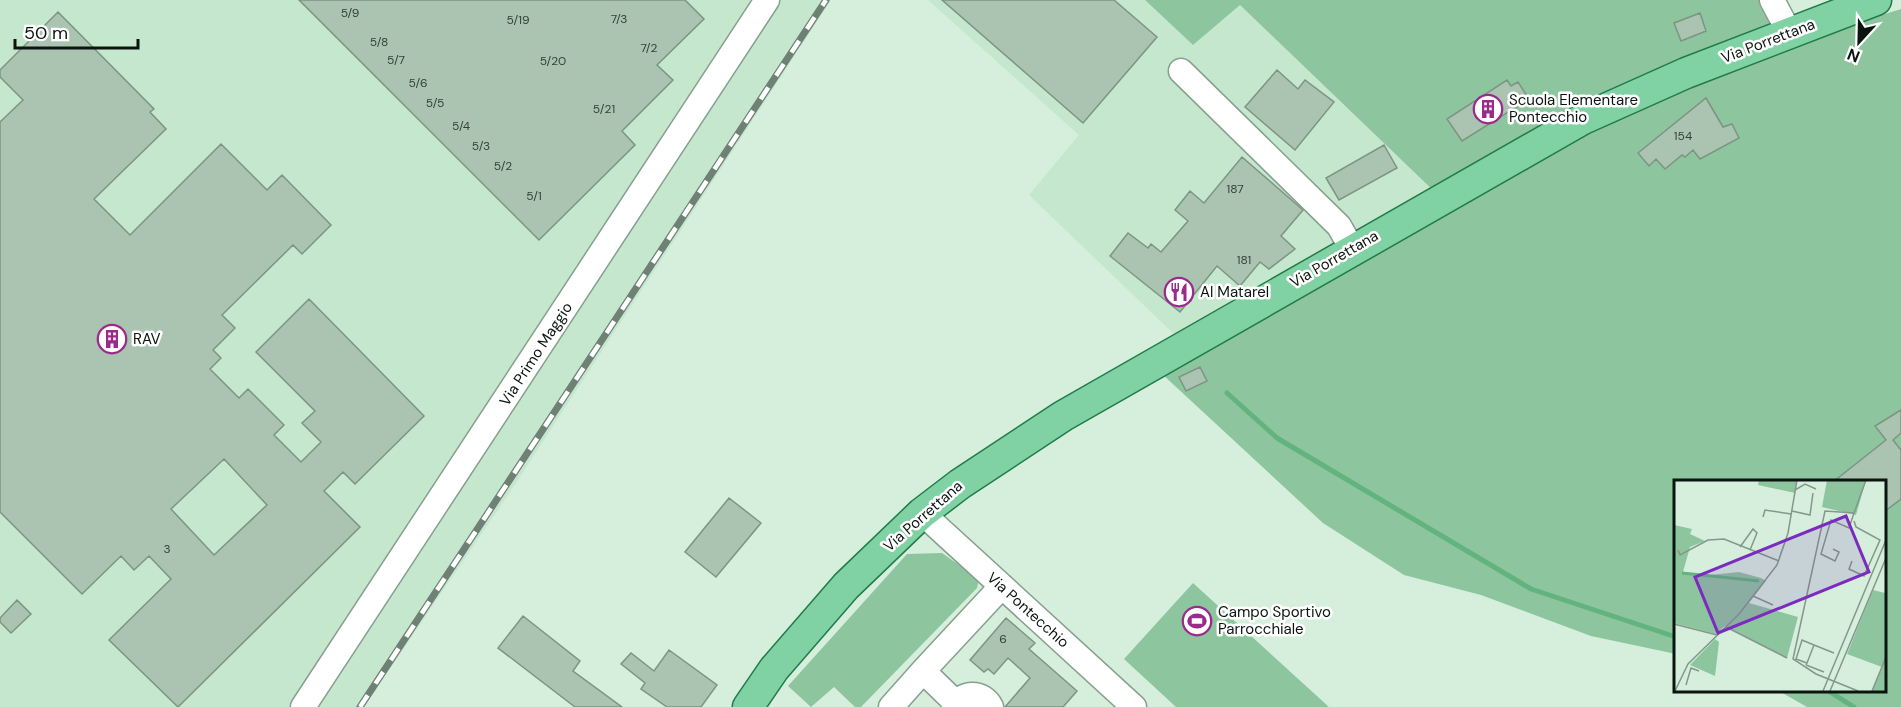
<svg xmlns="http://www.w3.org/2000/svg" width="1901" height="707" font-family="'DM Sans',sans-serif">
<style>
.built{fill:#c5e7ce}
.green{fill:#8dc59e}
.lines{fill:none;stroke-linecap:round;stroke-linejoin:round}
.stream{stroke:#63b37f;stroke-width:5}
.building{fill:#aac4b1;stroke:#7c9583;stroke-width:1.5;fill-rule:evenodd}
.minor-casing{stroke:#87a08e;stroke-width:27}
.major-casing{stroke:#207b48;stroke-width:33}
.minor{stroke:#fff;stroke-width:24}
.major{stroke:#80d1a4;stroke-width:30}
.rail-casing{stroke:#6f8074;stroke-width:7}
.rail{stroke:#fff;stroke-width:4.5;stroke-dasharray:14;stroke-linecap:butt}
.labels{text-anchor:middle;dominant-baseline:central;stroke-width:5;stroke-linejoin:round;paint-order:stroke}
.number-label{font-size:12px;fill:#334037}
.street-label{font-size:15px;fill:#0b140e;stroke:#fff}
.poi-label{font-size:15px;fill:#0b140e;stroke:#fff;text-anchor:start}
.inset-river{fill:none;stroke:#63b37f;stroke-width:3}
.inset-road{fill:none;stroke:#84978a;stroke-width:1.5}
.view{fill:#7b2cbf;fill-opacity:0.15;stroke:#7b2cbf;stroke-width:3}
.inset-edge{fill:none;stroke:#0b140e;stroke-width:3}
</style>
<rect width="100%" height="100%" fill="#d5efdc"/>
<path class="built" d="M0,0H831L512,489L364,707H0Z
M928,0H1145L1193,45L1240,5L1438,195L1177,337L1029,195L1079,135Z"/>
<path class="green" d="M1145,0H1763L1788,44L1901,9V707H1807L1779,691L1884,690V482H1676V654L1591,636L1481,595L1404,575L1323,523L1148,361L1438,195L1240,5L1193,45Z
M942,553L979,579L977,588L861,707H855L834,687L811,707L788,686L907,554Z
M1193,583L1329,707H1176L1124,659Z"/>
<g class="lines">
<path class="stream" d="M1227,393L1277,438L1531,589L1676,637
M1827,690L1854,707"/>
</g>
<path class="building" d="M299,0H685L704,19L657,65L673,80L622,131L635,145L539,240Z
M942,0H1114L1157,37L1083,123Z
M58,12L154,109L150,112L166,129L94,199L130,235L221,144L267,190L282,175L331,225L302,254L293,245L222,315L235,328L213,350L221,358L210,369L239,398L248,389L284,425L274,435L301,462L321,442L302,423L315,411L256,352L309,299L424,416L355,484L343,472L324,491L360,527L178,707L109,640L171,579L149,556L134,570L121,556L82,594L0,512V122L23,100L0,77V70ZM224,459L267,505L214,555L171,509Z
M1700,13L1706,31L1681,41L1674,23Z
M1277,70L1298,89L1305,80L1334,102L1295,150L1245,107Z
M1507,80L1511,86L1518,82L1529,99L1462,141L1447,119Z
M1706,98L1723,127L1732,124L1739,138L1700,159L1693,150L1685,157L1682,155L1665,169L1656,159L1649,166L1638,153Z
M1384,145L1397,168L1339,200L1326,178Z
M1242,157L1303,210L1281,236L1295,249L1269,269L1260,262L1240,286L1217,266L1180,312L1110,256L1128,233L1148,248L1151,244L1161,252L1188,221L1175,210L1190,191L1204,203Z
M1200,367L1207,381L1186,391L1179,377Z
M1901,410V433L1893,440L1901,450V499L1884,512V482H1833L1886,440L1875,426Z
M729,498L761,523L716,577L685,552Z
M17,600L31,614L11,633L0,622V618Z
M523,616L580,661L573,671L622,707H575L498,648Z
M1006,618L1035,643L1029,649L1077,691L1063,707H1005L1030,678L1008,658L994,674L988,669L984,672L970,660Z
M669,650L717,685L701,707H667L641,689L645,683L621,664L631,653L654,671Z"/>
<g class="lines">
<g class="minor-casing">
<path id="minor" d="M1772,0L1789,32
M1181,71L1339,226L1352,249
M922,513L1134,707
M923,671L1002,586
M303,707L767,0
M891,707L923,671L956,703
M954,707C962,691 983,691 991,707"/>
</g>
<g class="major-casing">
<path id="major" d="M748,707L774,669L846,586L922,513L960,484L1063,416L1583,119L1686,73L1876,0"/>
</g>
<use href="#minor" class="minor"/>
<use href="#major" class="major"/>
<g class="rail-casing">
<path id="rail" d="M360,707L826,0"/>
</g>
<use href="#rail" class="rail"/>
</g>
<defs>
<g id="building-ring" transform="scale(1.5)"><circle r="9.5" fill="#fff" stroke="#9a2b8b" stroke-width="1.5"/><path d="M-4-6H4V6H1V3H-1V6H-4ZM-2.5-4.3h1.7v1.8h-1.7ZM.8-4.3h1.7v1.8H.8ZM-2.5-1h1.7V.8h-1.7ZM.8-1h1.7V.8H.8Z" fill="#9a2b8b"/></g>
<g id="restaurant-ring" transform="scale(1.5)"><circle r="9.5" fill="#fff" stroke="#9a2b8b" stroke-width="1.5"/><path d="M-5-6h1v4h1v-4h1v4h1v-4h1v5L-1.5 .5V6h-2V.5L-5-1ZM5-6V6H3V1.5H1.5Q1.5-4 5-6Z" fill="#9a2b8b"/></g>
<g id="stadium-ring" transform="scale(1.5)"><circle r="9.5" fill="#fff" stroke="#9a2b8b" stroke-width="1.5"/><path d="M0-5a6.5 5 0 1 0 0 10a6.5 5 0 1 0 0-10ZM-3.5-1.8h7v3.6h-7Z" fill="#9a2b8b"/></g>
</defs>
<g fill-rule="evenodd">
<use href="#building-ring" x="1488" y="109"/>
<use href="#restaurant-ring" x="1179" y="292"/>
<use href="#building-ring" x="112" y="339"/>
<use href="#stadium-ring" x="1197" y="621"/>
</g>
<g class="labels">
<g class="number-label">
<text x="350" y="13">5/9</text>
<text x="619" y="19">7/3</text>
<text x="518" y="20">5/19</text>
<text x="379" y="42">5/8</text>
<text x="649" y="48">7/2</text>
<text x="396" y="60">5/7</text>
<text x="553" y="61">5/20</text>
<text x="418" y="83">5/6</text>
<text x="435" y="103">5/5</text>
<text x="604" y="109">5/21</text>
<text x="461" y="126">5/4</text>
<text x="1683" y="136">154</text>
<text x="481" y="146">5/3</text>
<text x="503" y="166">5/2</text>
<text x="1235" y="189">187</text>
<text x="534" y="196">5/1</text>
<text x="1244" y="260">181</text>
<text x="167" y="549">3</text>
<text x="1003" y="639">6</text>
</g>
<g class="street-label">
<text transform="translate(1768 41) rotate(-21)">Via Porrettana</text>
<text transform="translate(1334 259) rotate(-30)">Via Porrettana</text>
<text transform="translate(536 354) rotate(-57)">Via Primo Maggio</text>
<text transform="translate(923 516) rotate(-41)">Via Porrettana</text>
<text transform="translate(1028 610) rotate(42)">Via Pontecchio</text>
</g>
<g class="poi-label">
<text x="1509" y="100">Scuola Elementare<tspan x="1509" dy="17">Pontecchio</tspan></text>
<text x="1200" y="292">Al Matarel</text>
<text x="133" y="339">RAV</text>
<text x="1218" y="612">Campo Sportivo<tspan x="1218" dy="17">Parrocchiale</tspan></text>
</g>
</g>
<g transform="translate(1674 480)">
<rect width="212" height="212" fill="#d5efdc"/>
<path d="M85,0H123L121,13L84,5ZM153,0H192L182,35L148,27ZM0,45L18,49L16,54L31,61L16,67L9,92L36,95L65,92L87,98L92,101L75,123L124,137L113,178L51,146L42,154L0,143ZM199,110L211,113V211H198L208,187L173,174ZM41,159L45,162L41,196L16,185Z" fill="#8dc59e"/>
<path class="inset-river" d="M8,93L85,101"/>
<path class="inset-road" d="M121,10L131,4L142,9M118,31L136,35L139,13M89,37L91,30L117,34M66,67L79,49L83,53L76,70M159,69L165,72L161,81L147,74L157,40L175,48L180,33M4,70L6,75L34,60L50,59L105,81M178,81L175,89L190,96L206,60L182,47L180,41M79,116L99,125M0,144L43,155M52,147L113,178M140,165L160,173M132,185L133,183L140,165L128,160L122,179L133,183M132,185L150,192M12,205L17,188L25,191M1,211L14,184L65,134L103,85L114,53L123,0M149,211L212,60M156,211L212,78M184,211L142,194L119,179L151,31L180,33L192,0M198,211L212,177"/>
<path class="view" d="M172,36L195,92L44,153L21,97Z"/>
<rect width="212" height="212" class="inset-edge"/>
</g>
<g transform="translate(1859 42) rotate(202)" stroke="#ffffff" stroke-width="4.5" paint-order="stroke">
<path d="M0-4.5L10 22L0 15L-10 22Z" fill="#0b140e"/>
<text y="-9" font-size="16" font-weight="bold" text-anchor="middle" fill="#0b140e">N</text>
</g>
<path d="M15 39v9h123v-9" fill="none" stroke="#0b140e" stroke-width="3"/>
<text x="24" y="39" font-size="18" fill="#0b140e" stroke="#ffffff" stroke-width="4.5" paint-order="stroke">50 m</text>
</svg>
